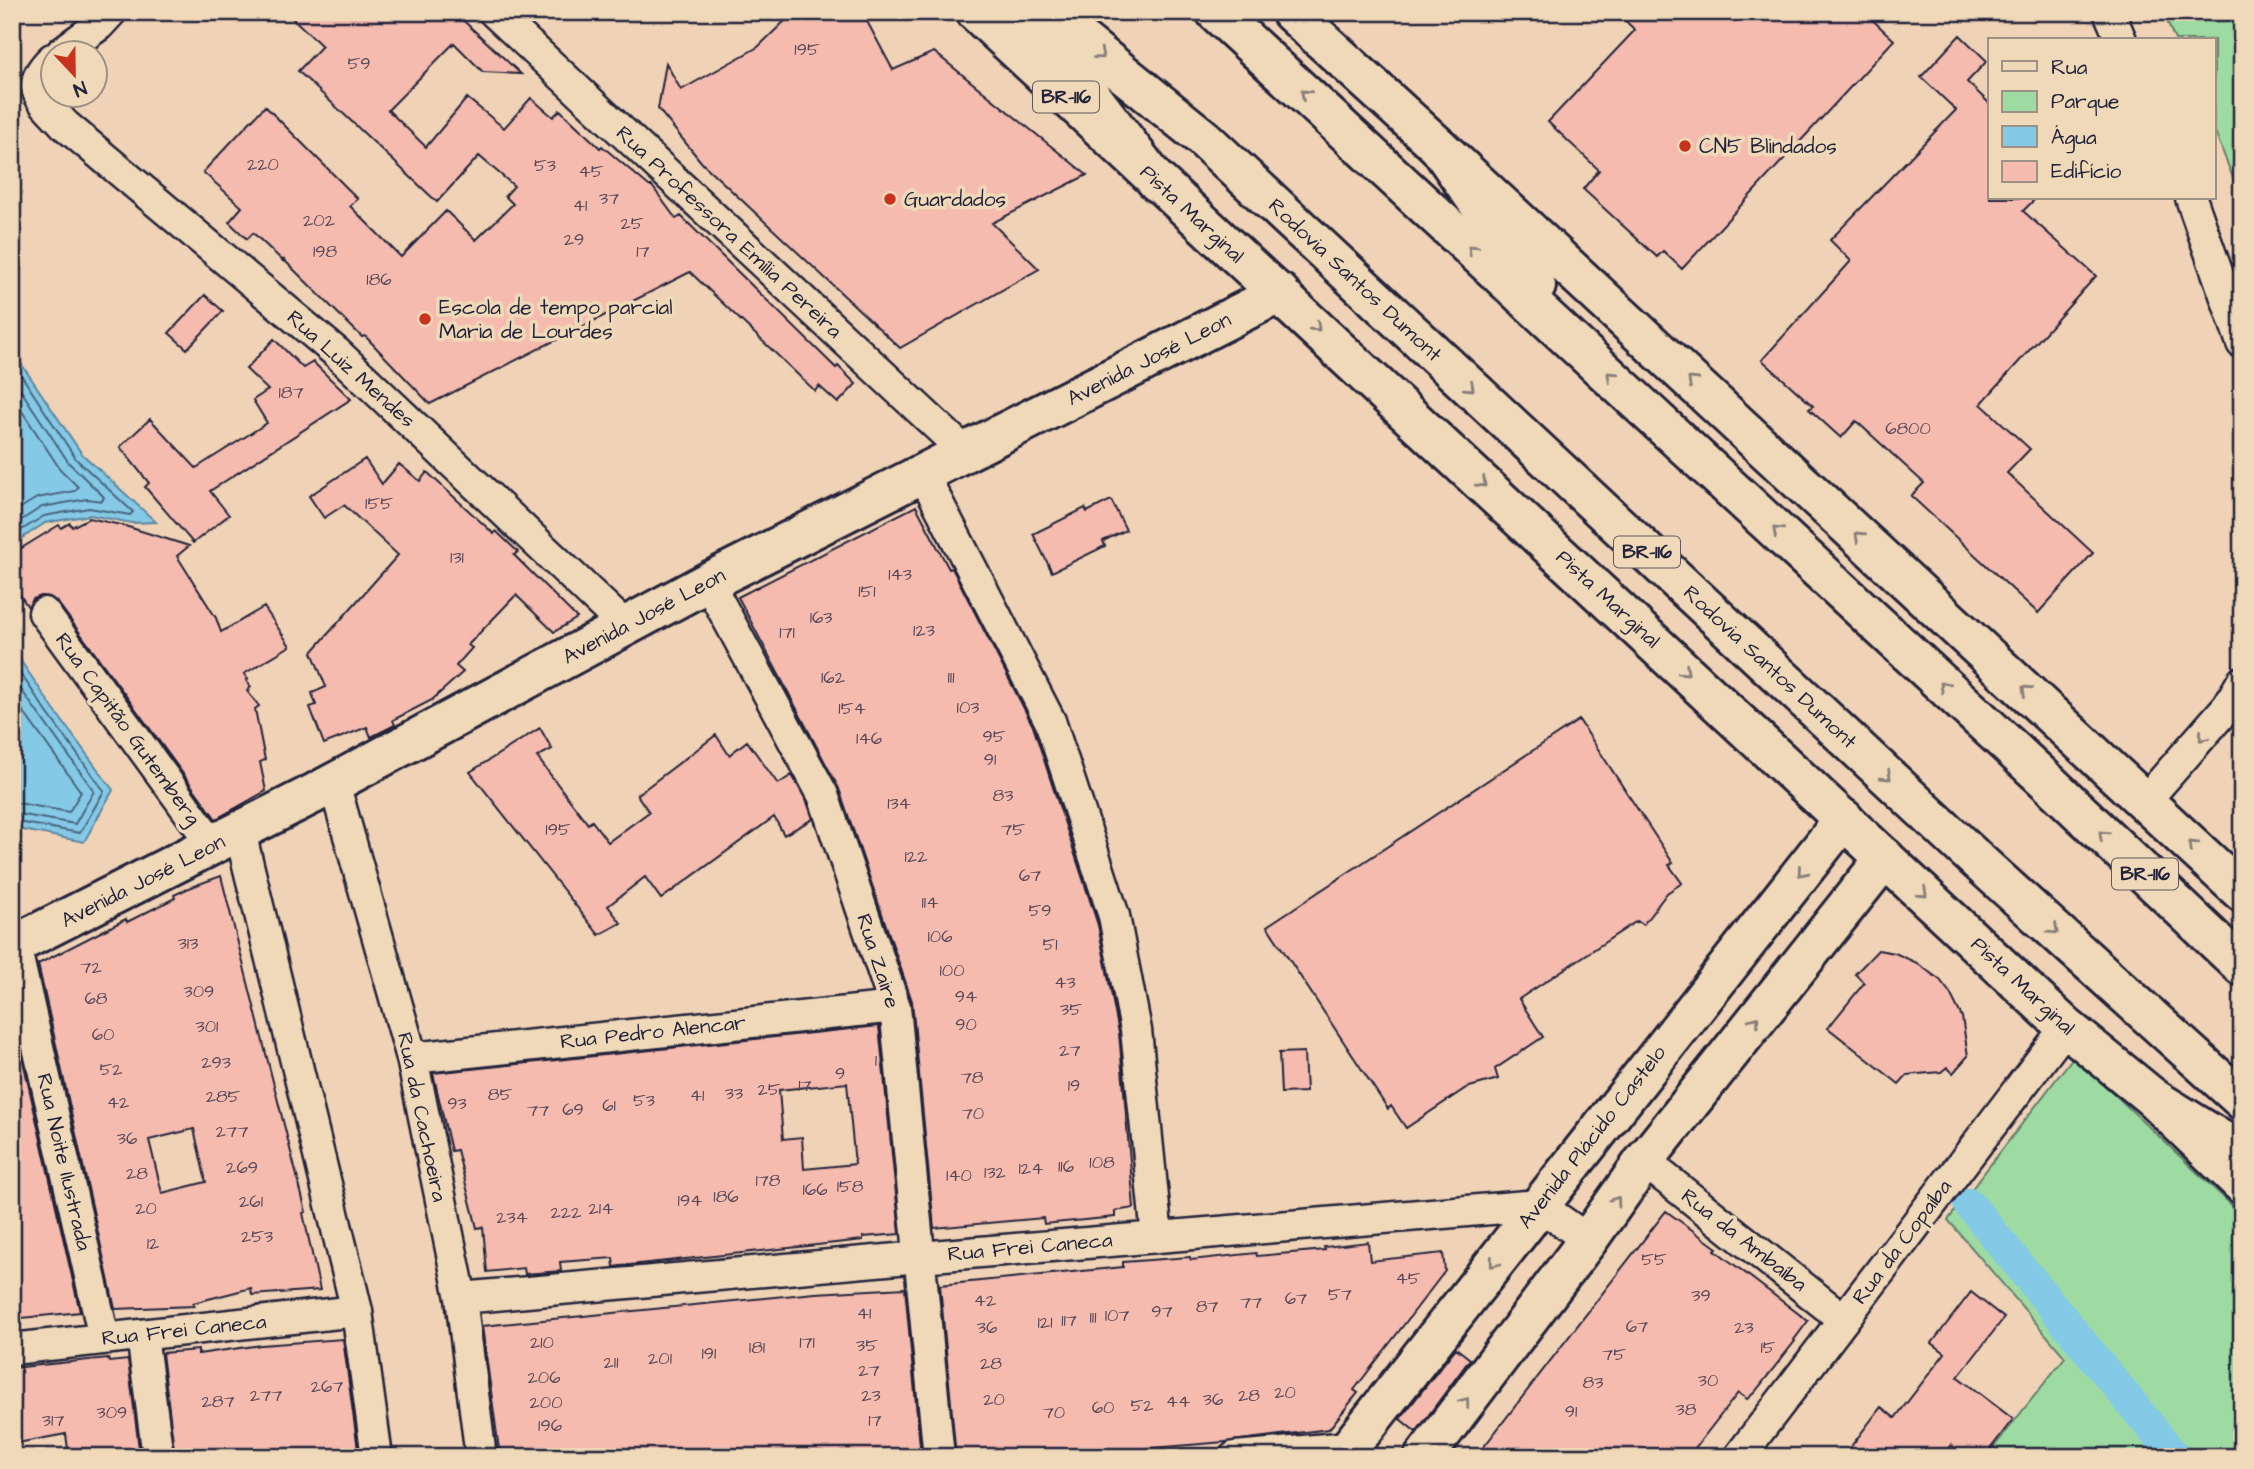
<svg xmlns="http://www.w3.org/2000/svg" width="2254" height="1469" font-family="'Architects Daughter',sans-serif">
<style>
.green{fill:#9edba2;stroke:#607e6e;stroke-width:2}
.water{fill:#84c9e5;stroke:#5d86a1;stroke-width:2}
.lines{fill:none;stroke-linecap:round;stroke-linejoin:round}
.shore{stroke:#49657f;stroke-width:2}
.canal{stroke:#84c9e5;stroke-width:32}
.building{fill:#f5bbaf;stroke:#22223b;stroke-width:2;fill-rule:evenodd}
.street-casing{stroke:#22223b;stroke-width:35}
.secondary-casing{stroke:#22223b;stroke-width:44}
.primary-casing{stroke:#22223b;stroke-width:44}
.highway-casing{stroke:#22223b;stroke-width:44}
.street{stroke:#efd9b8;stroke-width:30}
.secondary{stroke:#efd9b8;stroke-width:38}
.primary{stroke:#efd9b8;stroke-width:38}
.highway{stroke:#efd9b8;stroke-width:38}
.oneway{stroke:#887e7a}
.poi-dot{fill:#c8321e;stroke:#efd9b8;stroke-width:2.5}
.labels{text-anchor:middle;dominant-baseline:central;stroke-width:7;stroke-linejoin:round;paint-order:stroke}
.number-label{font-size:18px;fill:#574858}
.shield{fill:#efd9b8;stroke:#605960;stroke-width:2}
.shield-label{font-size:19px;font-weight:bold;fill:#22223b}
.poi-label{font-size:21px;fill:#22223b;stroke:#efd9b8;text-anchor:start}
.street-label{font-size:21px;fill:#22223b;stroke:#efd9b8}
</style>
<rect width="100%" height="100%" fill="#f0d3b6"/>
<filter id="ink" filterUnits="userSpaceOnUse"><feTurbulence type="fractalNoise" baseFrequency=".0143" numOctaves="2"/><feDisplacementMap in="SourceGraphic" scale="14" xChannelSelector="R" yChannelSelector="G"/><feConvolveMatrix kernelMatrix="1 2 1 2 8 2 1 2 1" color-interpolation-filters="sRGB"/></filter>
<g filter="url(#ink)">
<path class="green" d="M2163,12H2242V201L2214,129V40H2175Z
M2074,1056L2242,1215V1457H1986L2065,1357L1948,1220Z"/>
<path class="water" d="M12,350L82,454L156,522L132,523L90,515L45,523L12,545Z
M12,648L52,707L113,790L84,842L12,828Z"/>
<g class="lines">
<path class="shore" d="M12,361L76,459L133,512L130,515L89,508L44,516L12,536
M12,377L69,463L104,497L102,501L87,499L42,507L12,526
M12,396L60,469L78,487L75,491L37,498L12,513
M12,661L46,711L104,791L80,833L12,821
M12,677L94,791L75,824L12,813
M12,696L81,792L69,812L12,802"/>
<path class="canal" d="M1969,1204L2175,1457"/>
</g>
<path class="building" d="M286,12H454L521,74L483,72L454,43L388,110L426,147L467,98L504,128L531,98L553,117L560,110L600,148L602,146L649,186H652L676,219L681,216L836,368L838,366L856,384L838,403L819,386L815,391L690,272L430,404L365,336L362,337L283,259L284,262L253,233L247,239L229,222L242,207L203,172L265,106L358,199L350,206L401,257L446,211L476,240L513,204L505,196L514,186L479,156L437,202L298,71L322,46Z
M794,12H862L893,70L934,52L1087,175L992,223L1039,269L900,348L702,163L658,109L666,63L681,90L758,47Z
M1616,12H1864L1894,40L1682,269L1663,251L1657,257L1583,189L1599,170L1548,122L1635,30Z
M1960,35L1987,61L1967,82L1990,104V198H2036L2023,211L2096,276L1981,404L2030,449L2007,473L2093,553L2038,613L1911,496L1924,483L1856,421L1841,438L1809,409L1813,406L1762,360L1851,261L1830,240L1956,110L1921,77Z
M205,295L223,311L187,349L169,333Z
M274,339L303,368L313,362L351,399L210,491L229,515L193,543L145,487L149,483L120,447L150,419L196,468L267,423L253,400L268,390L246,369Z
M365,459L382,484L399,464L420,481L427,472L494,534L496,531L518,552L514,555L577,618L554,632L516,595L468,645L472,648L456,666L463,672L432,700L393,720L395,725L371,737L367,727L324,744L310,707L316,705L312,693L326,687L312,652L398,555L344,505L324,518L309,496Z
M1111,500L1126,530L1103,541L1105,546L1052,572L1033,534L1085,508L1087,512Z
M916,506L949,569L952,568L1033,726L1098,925L1119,1033L1134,1208L1115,1211V1217L1044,1224L1043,1218L934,1228L912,1001L839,789L738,597Z
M89,518L125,526L189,546L177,556L216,618L221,632L264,607L290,646L244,674L248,679L246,680L251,687L247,691L259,706L255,709L265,760L260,762L266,791L216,819L58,603L50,597L41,596L33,599L28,607L12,583V554L59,525L61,528L70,523L72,527Z
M1579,720L1673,863L1669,865L1682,883L1667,893L1643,925L1637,921L1519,999L1543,1037L1495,1069L1498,1079L1466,1088L1406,1128L1391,1106L1388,1109L1267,926Z
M540,728L552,749L537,757L588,824L592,821L608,842L649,812L637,795L716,735L729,755L747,741L778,784L792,775L807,802L813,819L784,835L774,817L661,899L645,877L608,906L621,923L599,935L470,772Z
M221,876L302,1196L306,1212L303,1213L320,1290L252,1295L251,1288L193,1303L194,1306L115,1309L38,964L126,919L127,922L175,898L174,895L191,887ZM194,1129L206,1182L162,1193L149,1140Z
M1878,950L1895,953L1917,963L1940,980L1950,993L1962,1017L1968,1056L1953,1073L1947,1067L1941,1072L1907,1075L1899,1084L1828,1028L1864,983L1855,974Z
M879,1026L900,1234L863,1237V1240L620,1266L614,1267L613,1258L560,1262L561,1271L525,1274L524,1268L487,1272L483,1227L477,1228L457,1150L451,1151L433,1073ZM847,1083L855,1164L804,1169L802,1137L783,1139L779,1090Z
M18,1039L80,1312L12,1319V1040Z
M1304,1052L1306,1092L1281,1093L1279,1053Z
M1666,1211L1717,1248L1715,1250L1808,1321L1794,1340L1795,1341L1755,1392L1747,1399L1738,1393L1688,1457H1476Z
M1368,1242L1370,1261L1443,1253L1445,1271L1354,1390L1358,1393L1329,1429L1225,1442L1045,1457H956L940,1285L1123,1267V1262L1190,1257L1191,1260L1256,1253L1257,1256L1325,1250L1324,1247Z
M905,1288L921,1457H500L482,1326L815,1293Z
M1971,1292L2004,1318L1958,1377L2013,1419L1984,1457H1966L1951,1445L1942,1457H1843L1881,1407L1895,1418L1945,1353L1932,1343Z
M343,1339L359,1457H175L162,1353L198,1350V1354L261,1345Z
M1456,1348L1470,1359L1416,1432L1400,1419Z
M108,1358L109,1362L128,1360L140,1457H69L66,1434L12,1444V1368Z"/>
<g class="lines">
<g class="street-casing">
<path id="street" d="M494,12L964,451
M2109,12L2121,40
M62,52L99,25L111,12
M52,59C21,89 44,101 65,125L337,353L625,626
M2191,198L2242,343
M922,472L1050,721L1114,916L1136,1030L1157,1237
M708,582L823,795L895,1007L939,1457
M44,613L213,845
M334,783L412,1058L461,1298L481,1457
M2145,801L2228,706L2242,682
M240,832L357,1311L377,1457
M15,945L104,1338
M412,1058L895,1007
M1644,1161L1843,1319
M461,1298L920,1257L1539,1205L1588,1240
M142,1335L158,1457
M12,1349L357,1311
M1235,1457L1350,1447
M1739,1457L2066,1027"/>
</g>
<g class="secondary-casing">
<path id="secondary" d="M12,946L313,794L708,582L1280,293
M1342,1457L1844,819
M1424,1457L1588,1240L1644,1161L1885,858"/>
</g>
<g class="primary-casing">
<path id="primary" d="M976,12L2066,1027L2153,1098L2242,1184
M1291,12L1439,147L2242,892"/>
</g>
<g class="highway-casing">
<path id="highway" d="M1047,12L1203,138L1979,862L2242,1100
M1216,12L2048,782L2242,966
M1035,22L1157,182
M1439,147L1536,286
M2153,1098L2242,1153"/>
</g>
<use href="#street" class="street"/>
<use href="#secondary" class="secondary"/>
<use href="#primary" class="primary"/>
<use href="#highway" class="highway"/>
</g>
<defs><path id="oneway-chevron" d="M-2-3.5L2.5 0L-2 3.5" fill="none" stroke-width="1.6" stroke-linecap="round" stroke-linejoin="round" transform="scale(1.75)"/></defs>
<g class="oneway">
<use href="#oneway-chevron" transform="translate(1100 55) rotate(39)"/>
<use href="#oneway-chevron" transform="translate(1305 94) rotate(-137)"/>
<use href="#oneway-chevron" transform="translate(1472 249) rotate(-137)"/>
<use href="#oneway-chevron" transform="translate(1316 327) rotate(43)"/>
<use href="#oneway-chevron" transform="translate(1611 376) rotate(-137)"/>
<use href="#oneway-chevron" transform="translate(1692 381) rotate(-137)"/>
<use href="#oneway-chevron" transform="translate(1470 387) rotate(43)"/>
<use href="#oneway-chevron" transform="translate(1482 483) rotate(43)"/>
<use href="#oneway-chevron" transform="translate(1777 531) rotate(-137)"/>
<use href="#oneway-chevron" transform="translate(1859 536) rotate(-137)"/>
<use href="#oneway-chevron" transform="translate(1685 671) rotate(43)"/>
<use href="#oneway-chevron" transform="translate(1944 686) rotate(-137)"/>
<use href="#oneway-chevron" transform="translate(2026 690) rotate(-137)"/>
<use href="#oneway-chevron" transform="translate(2203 737) rotate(130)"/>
<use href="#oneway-chevron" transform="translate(1887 776) rotate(43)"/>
<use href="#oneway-chevron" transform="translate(2103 835) rotate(-137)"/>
<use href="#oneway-chevron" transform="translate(2192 845) rotate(-137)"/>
<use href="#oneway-chevron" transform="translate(1802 872) rotate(129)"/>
<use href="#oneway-chevron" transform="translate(1923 893) rotate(43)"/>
<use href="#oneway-chevron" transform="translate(2054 930) rotate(42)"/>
<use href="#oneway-chevron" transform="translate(1755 1021) rotate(-52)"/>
<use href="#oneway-chevron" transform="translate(1616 1201) rotate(-54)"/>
<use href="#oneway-chevron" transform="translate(1494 1263) rotate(128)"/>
<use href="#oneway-chevron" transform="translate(1465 1402) rotate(-53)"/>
</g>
</g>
<g class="poi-dot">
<circle cx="1685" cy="146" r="7"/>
<circle cx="890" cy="199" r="7"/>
<circle cx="425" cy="319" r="7"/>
</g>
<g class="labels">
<g class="number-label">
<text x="807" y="49">195</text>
<text x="359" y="63">59</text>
<text x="263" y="164">220</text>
<text x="545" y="165">53</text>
<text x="591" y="171">45</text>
<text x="609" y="198">37</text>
<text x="580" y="205">41</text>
<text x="319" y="220">202</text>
<text x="632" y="223">25</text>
<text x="574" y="239">29</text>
<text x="325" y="251">198</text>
<text x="643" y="251">17</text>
<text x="379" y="279">186</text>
<text x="291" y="392">187</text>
<text x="1908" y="428">6800</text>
<text x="379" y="503">155</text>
<text x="457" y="557">131</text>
<text x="900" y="574">143</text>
<text x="867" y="591">151</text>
<text x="821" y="617">163</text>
<text x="924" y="630">123</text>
<text x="787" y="632">171</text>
<text x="833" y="677">162</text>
<text x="951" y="677">111</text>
<text x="968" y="707">103</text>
<text x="852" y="708">154</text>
<text x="994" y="736">95</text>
<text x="869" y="738">146</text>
<text x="990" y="759">91</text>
<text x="1003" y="795">83</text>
<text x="899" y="803">134</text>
<text x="558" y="829">195</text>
<text x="1013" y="829">75</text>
<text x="916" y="856">122</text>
<text x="1030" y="875">67</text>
<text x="930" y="902">114</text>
<text x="1040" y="910">59</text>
<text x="940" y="936">106</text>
<text x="188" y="943">313</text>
<text x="1050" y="944">51</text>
<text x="91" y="967">72</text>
<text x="952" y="970">100</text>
<text x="1065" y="982">43</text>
<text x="199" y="991">309</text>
<text x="966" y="996">94</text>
<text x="96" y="998">68</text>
<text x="1071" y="1009">35</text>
<text x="966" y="1024">90</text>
<text x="207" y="1026">301</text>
<text x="103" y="1034">60</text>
<text x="1070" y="1050">27</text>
<text x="876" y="1060">1</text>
<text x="216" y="1062">293</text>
<text x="111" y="1069">52</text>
<text x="840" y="1073">9</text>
<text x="972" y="1077">78</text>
<text x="805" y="1085">17</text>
<text x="1074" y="1085">19</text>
<text x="769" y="1089">25</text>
<text x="734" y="1093">33</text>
<text x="500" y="1094">85</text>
<text x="697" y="1095">41</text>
<text x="223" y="1096">285</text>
<text x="644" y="1100">53</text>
<text x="118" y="1102">42</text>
<text x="457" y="1103">93</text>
<text x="609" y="1105">61</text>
<text x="573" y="1109">69</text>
<text x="538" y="1110">77</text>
<text x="973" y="1113">70</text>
<text x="232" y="1131">277</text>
<text x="127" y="1138">36</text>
<text x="1102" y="1162">108</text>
<text x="1066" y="1166">116</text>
<text x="242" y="1167">269</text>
<text x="1031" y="1168">124</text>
<text x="995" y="1172">132</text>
<text x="137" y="1173">28</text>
<text x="959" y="1175">140</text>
<text x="768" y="1180">178</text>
<text x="850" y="1186">158</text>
<text x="815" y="1189">166</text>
<text x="726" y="1196">186</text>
<text x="690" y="1200">194</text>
<text x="251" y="1201">261</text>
<text x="146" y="1208">20</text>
<text x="601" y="1208">214</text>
<text x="566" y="1212">222</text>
<text x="512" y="1217">234</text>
<text x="257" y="1236">253</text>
<text x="153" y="1243">12</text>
<text x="1654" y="1259">55</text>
<text x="1408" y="1278">45</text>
<text x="1340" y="1294">57</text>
<text x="1701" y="1295">39</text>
<text x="1296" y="1298">67</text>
<text x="985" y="1300">42</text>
<text x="1251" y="1302">77</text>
<text x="1207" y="1306">87</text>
<text x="1162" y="1311">97</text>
<text x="864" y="1313">41</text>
<text x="1117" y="1315">107</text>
<text x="1093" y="1317">111</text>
<text x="1069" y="1320">117</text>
<text x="1045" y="1322">121</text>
<text x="1637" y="1326">67</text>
<text x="987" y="1327">36</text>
<text x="1744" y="1327">23</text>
<text x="542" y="1342">210</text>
<text x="807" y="1342">171</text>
<text x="867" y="1345">35</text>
<text x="757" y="1347">181</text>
<text x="1768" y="1347">15</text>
<text x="709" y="1353">191</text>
<text x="1614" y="1354">75</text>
<text x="660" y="1358">201</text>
<text x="611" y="1362">211</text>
<text x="991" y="1363">28</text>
<text x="869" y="1370">27</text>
<text x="544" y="1377">206</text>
<text x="1708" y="1380">30</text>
<text x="1593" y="1382">83</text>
<text x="327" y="1386">267</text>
<text x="1285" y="1392">20</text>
<text x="266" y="1395">277</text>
<text x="871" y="1395">23</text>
<text x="1249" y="1395">28</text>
<text x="994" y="1399">20</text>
<text x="1213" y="1399">36</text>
<text x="218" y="1401">287</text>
<text x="1178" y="1401">44</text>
<text x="546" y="1402">200</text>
<text x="1142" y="1405">52</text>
<text x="1103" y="1407">60</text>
<text x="1686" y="1409">38</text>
<text x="1571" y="1411">91</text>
<text x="112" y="1412">309</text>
<text x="1054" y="1412">70</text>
<text x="53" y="1420">317</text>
<text x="875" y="1420">17</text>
<text x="550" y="1425">196</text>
</g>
<g class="shield">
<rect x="1033" y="81.5" width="66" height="31" rx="5"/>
<rect x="1614" y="536.5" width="66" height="31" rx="5"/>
<rect x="2112" y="858.5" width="66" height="31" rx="5"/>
</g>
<g class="shield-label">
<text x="1066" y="97">BR-116</text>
<text x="1647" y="552">BR-116</text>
<text x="2145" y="874">BR-116</text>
</g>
<g class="poi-label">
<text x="1699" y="146">CN5 Blindados</text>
<text x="904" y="199">Guardados</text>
<text x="439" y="307">Escola de tempo parcial<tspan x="439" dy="24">Maria de Lourdes</tspan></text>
</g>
<g class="street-label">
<text transform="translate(1192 214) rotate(43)">Pista Marginal</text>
<text transform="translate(729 232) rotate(43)">Rua Professora Emília Pereira</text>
<text transform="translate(1355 280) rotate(43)">Rodovia Santos Dumont</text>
<text transform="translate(1149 359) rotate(-27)">Avenida José Leon</text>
<text transform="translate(351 369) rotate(42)">Rua Luiz Mendes</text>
<text transform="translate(1608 599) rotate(43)">Pista Marginal</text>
<text transform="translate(644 616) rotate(-28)">Avenida José Leon</text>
<text transform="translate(1770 667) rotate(43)">Rodovia Santos Dumont</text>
<text transform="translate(128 729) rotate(54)">Rua Capitão Gutemberg</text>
<text transform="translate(143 881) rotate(-27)">Avenida José Leon</text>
<text transform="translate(878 961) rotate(72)">Rua Zaire</text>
<text transform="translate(2023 986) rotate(43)">Pista Marginal</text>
<text transform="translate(653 1032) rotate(-6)">Rua Pedro Alencar</text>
<text transform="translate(422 1117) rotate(78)">Rua da Cachoeira</text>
<text transform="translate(1592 1137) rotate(-52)">Avenida Plácido Castelo</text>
<text transform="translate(64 1162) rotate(77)">Rua Noite Ilustrada</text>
<text transform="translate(1744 1240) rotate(38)">Rua da Ambaíba</text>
<text transform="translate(1902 1242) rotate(-53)">Rua da Copaíba</text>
<text transform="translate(1030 1247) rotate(-5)">Rua Frei Caneca</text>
<text transform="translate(184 1330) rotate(-6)">Rua Frei Caneca</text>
</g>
</g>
<rect width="2254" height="1469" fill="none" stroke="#efd9b8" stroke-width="42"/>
<rect x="21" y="21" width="2212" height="1427" fill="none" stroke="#22223b" stroke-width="2.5" filter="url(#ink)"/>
<rect x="1988" y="38" width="228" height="161" fill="#efd9b8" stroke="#9d9086" stroke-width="2"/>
<rect x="2002" y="61" width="35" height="10" fill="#efd9b8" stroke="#9d9086" stroke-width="2"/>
<text x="2051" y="74" font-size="21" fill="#22223b">Rua</text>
<rect x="2002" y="91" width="35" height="21" fill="#9edba2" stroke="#9d9086" stroke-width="2"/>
<text x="2051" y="108" font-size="21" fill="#22223b">Parque</text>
<rect x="2002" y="126" width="35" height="21" fill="#84c9e5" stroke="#9d9086" stroke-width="2"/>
<text x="2051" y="144" font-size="21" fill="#22223b">Água</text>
<rect x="2002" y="161" width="35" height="21" fill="#f5bbaf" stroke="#9d9086" stroke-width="2"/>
<text x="2051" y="178" font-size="21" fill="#22223b">Edifício</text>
<g transform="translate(74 74) rotate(158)"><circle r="33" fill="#efd9b8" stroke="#9d9086" stroke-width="2"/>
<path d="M0-5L12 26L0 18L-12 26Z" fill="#c8321e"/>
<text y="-10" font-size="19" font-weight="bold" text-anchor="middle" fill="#22223b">N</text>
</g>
</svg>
